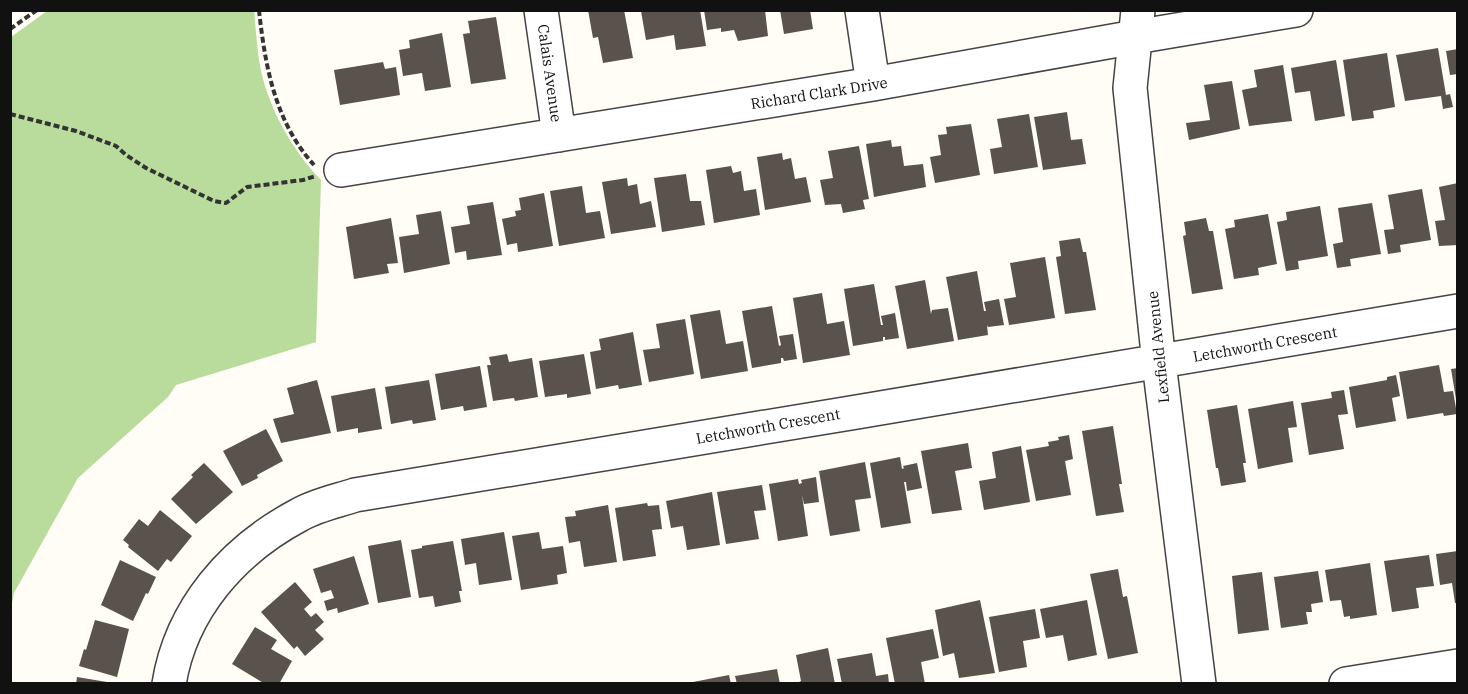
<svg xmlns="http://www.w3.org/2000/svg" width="1468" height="694" font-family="'IBM Plex Serif',serif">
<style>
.forest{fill:#b9dc9c}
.building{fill:#5a524d}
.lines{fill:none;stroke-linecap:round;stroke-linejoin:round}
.minor-casing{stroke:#444;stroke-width:36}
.path{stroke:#333;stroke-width:4;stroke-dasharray:6 3;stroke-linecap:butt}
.minor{stroke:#fff;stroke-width:33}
.labels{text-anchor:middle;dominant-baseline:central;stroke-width:6;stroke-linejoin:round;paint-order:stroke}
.street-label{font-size:15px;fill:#111;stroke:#fff}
</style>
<rect width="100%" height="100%" fill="#fffdf5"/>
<path class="forest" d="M47,11H254C256,30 257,51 261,71C270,110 292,150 321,180L316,342L176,385L168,397L78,478L14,593L11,608V37Z"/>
<path class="building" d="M588,10H624L633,58L603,63L598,37L593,38Z
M646,10H700L706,46L676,50L674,35L646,40L641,11Z
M704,10H765L768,36L738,41L734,30L721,32V28L707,30Z
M780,10H810L813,29L784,34Z
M496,17L506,79L471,84L463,34L470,33L468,21Z
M442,33L451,87L425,91L422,73L403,76L399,50L410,48L409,40Z
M1438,48L1446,95L1450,94L1453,107L1443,109L1441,96L1405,101L1396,55Z
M1458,49V74L1450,75L1446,51Z
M1387,53L1395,107L1373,111L1374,118L1352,121L1343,60Z
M1336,60L1345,116L1315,121L1310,91L1295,93L1291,68Z
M383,62L385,69L396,67L400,95L340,105L334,70Z
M1283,65L1292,121L1249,126L1242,90L1257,87L1254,70Z
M1232,81L1240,129L1189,140L1186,123L1210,120L1204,85Z
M1067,112L1071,140L1082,139L1086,164L1043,170L1034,117Z
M1029,114L1038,167L994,174L990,149L1002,147L997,119Z
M971,124L980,175L935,183L930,157L941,155L938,135L947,134L946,127Z
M891,140L892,147L901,146L904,166L923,164L926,187L874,197L866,144Z
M859,146L869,199L863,200L865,209L843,213L841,204L825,205L820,180L833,178L828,151Z
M782,153L783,160L791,158L795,179L806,177L811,202L765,210L757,157Z
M731,166L733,173L741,171L744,191L756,189L760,215L714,223L706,170Z
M686,174L690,201H701L705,225L662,232L654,178Z
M627,178L628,186L637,184L640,204L651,201L656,227L611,234L602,182Z
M1458,183V245L1439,246L1435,221L1445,220L1439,187Z
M582,186L586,213L600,211L605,238L559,246L550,191Z
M1422,189L1431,240L1400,245L1401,252L1388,254L1384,230L1394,229L1388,195Z
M544,193L553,246L518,252L517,243L507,245L502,219L516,216L515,211L521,210L519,198Z
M493,202L502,255L467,260L466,251L455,253L451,227L470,224L467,206Z
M1372,203L1381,254L1350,259L1351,266L1337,268L1333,244L1343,242L1338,208Z
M1320,206L1328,256L1298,261L1299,269L1286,271L1277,222L1287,220L1286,212Z
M441,211L450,264L404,273L399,237L419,234L416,215Z
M1268,214L1277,264L1258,268L1259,275L1234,279L1225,229L1235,227L1234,220Z
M391,218L398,263L387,264L389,273L354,279L346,227Z
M1206,218L1209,231H1213L1223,289L1192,294L1183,236L1186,235L1184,222Z
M1080,238L1083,252H1086L1096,310L1065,314L1056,257L1061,256L1059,241Z
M1045,257L1055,318L1009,325L1004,299L1016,297L1010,263Z
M977,271L984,311H986L984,302L999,299L1004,325L988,327L987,325L988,335L958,340L946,277Z
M925,280L931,314L932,310L948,308L954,341L907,349L895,286Z
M874,284L881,325H883L881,316L895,313L899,338L885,340V337H883V341L853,346L844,289Z
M822,293L827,324L844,321L850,355L803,363L793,298Z
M772,306L779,346L781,345L779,336L793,334L797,359L784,361L783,358H781V363L752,368L742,311Z
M720,310L726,344L743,341L748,371L701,379L690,315Z
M685,319L694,374L649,382L643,350L660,348L656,324Z
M633,332L642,385L619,389L618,385L596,389L590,352L601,350L599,339Z
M507,354L509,362L532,358L538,397L515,401L514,398L493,401L487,365H491L489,357Z
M584,354L591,394L567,398V394L545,397L539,361Z
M1439,365L1444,392L1453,391L1457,414L1444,416L1443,413L1407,419L1399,372Z
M480,366L487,407L464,411L463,406L441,410L435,374Z
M1458,368V398L1456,399L1451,369Z
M1396,375L1400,396L1392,398L1396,421L1356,428L1349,387L1387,380V377Z
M317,380L331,433L281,443L273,419L294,414L287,388Z
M429,380L436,420L413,424L412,420L391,424L385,387Z
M375,388L382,429L358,433V428L337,432L331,396Z
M1344,390L1348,414L1338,415L1344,449L1309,455L1301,403L1332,398L1331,392Z
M1293,401L1297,427L1288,428L1293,462L1258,469L1248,409Z
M1237,405L1246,463H1243L1246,482L1221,486L1218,468H1216L1207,410Z
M1113,426L1122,484H1119L1124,512L1096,516L1082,431Z
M266,429L283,461L257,475L258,478L242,486L223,451Z
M1069,435L1073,459L1065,461L1071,495L1036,501L1026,450L1049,446L1048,442L1059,440L1058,437Z
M968,443L972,468L955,471L962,510L932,514L921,451Z
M1021,446L1030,502L984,510L979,481L996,478L992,452Z
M900,457L902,469L904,468L903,466L917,463L922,488L907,491L906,482H904L911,523L881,528L870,463Z
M865,462L871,498L855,500L860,531L830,536L819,471Z
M204,463L233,492L196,524L171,499L193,477L191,475Z
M816,477L819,502L804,504L802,495L808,536L778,541L769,484L798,479L799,484L802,483L801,480Z
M762,485L766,510L754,511L759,539L726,544L717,492Z
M712,492L720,545L687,550L683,526L671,528L666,501Z
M647,503L648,506L659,505L662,529L652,530L656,556L623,561L615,508Z
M608,505L617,562L584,567L580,541L569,543L565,517L576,516L575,511Z
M160,510L192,536L171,562L167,559L158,571L128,547L129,545L123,540L139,519L148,526Z
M504,532L512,580L479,585L476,563L465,565L461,539Z
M539,532L542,549L563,546L567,573L557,575L558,584L521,590L512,536Z
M401,540L411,597L378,603L368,546Z
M453,541L462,591H459L461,602L435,607L433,596L419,598L411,550L422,548V546Z
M1458,551V603H1455L1452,583L1440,585L1436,554Z
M1429,555L1434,586L1416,588L1419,608L1392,612L1384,561Z
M354,556L369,604L338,613L337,608L327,611L324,601L334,598L331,590L321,593L313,569Z
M120,560L156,577L148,594L146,593L133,621L101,605Z
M1370,563L1377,615L1350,619V616L1344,617L1341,600L1330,601L1325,570Z
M1118,569L1123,597L1127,596L1138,653L1108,659L1090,574Z
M1318,571L1323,602L1311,604L1312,612H1306L1308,624L1281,628L1274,577Z
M1262,572L1269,630L1238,634L1232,576Z
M295,582L312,602L304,609L311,617L316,613L324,622L315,630L324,639L305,656L297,646L294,649L261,612Z
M980,600L995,673L959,678L954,653L943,656L935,610Z
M1087,600L1097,655L1068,661L1063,635L1046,638L1040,609Z
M1035,609L1040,638L1023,641L1027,667L999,672L989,617Z
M95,620L129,629L117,677L79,666L84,649L86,650Z
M255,627L277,640L271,649L292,661L279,684H265L232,664Z
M933,629L939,658L921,662L925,684H895L886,638Z
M828,648L835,684H795L801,681L796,655Z
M872,653L876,676L888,674L889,684H842L837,659Z
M777,669L780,684H737L735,676Z
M729,675L731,684H693V682Z
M77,677L107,682V684H76Z"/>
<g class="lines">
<g class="minor-casing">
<path id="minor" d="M541,10L559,135
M862,10L873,84
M1138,10L1130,88L1159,363L1199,684
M341,170L873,84L1135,37L1296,10
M169,684C181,609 233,550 299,515C316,505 337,501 355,495C723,433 1090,375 1458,311
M1346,684L1458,666"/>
</g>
<path class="path" d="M259,10C265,66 275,122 314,165
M10,29L37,10
M10,114L76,131L116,146L126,155L146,168L214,201L226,203L247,187L303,180L316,176"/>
<use href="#minor" class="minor"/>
</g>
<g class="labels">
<g class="street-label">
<text transform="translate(550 73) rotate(82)">Calais Avenue</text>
<text transform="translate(819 93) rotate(-9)">Richard Clark Drive</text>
<text transform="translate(1265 344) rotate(-10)">Letchworth Crescent</text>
<text transform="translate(1158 347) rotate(-96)">Lexfield Avenue</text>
<text transform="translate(768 426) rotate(-10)">Letchworth Crescent</text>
</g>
</g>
<rect width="1468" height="694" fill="none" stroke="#111111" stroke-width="24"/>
</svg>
